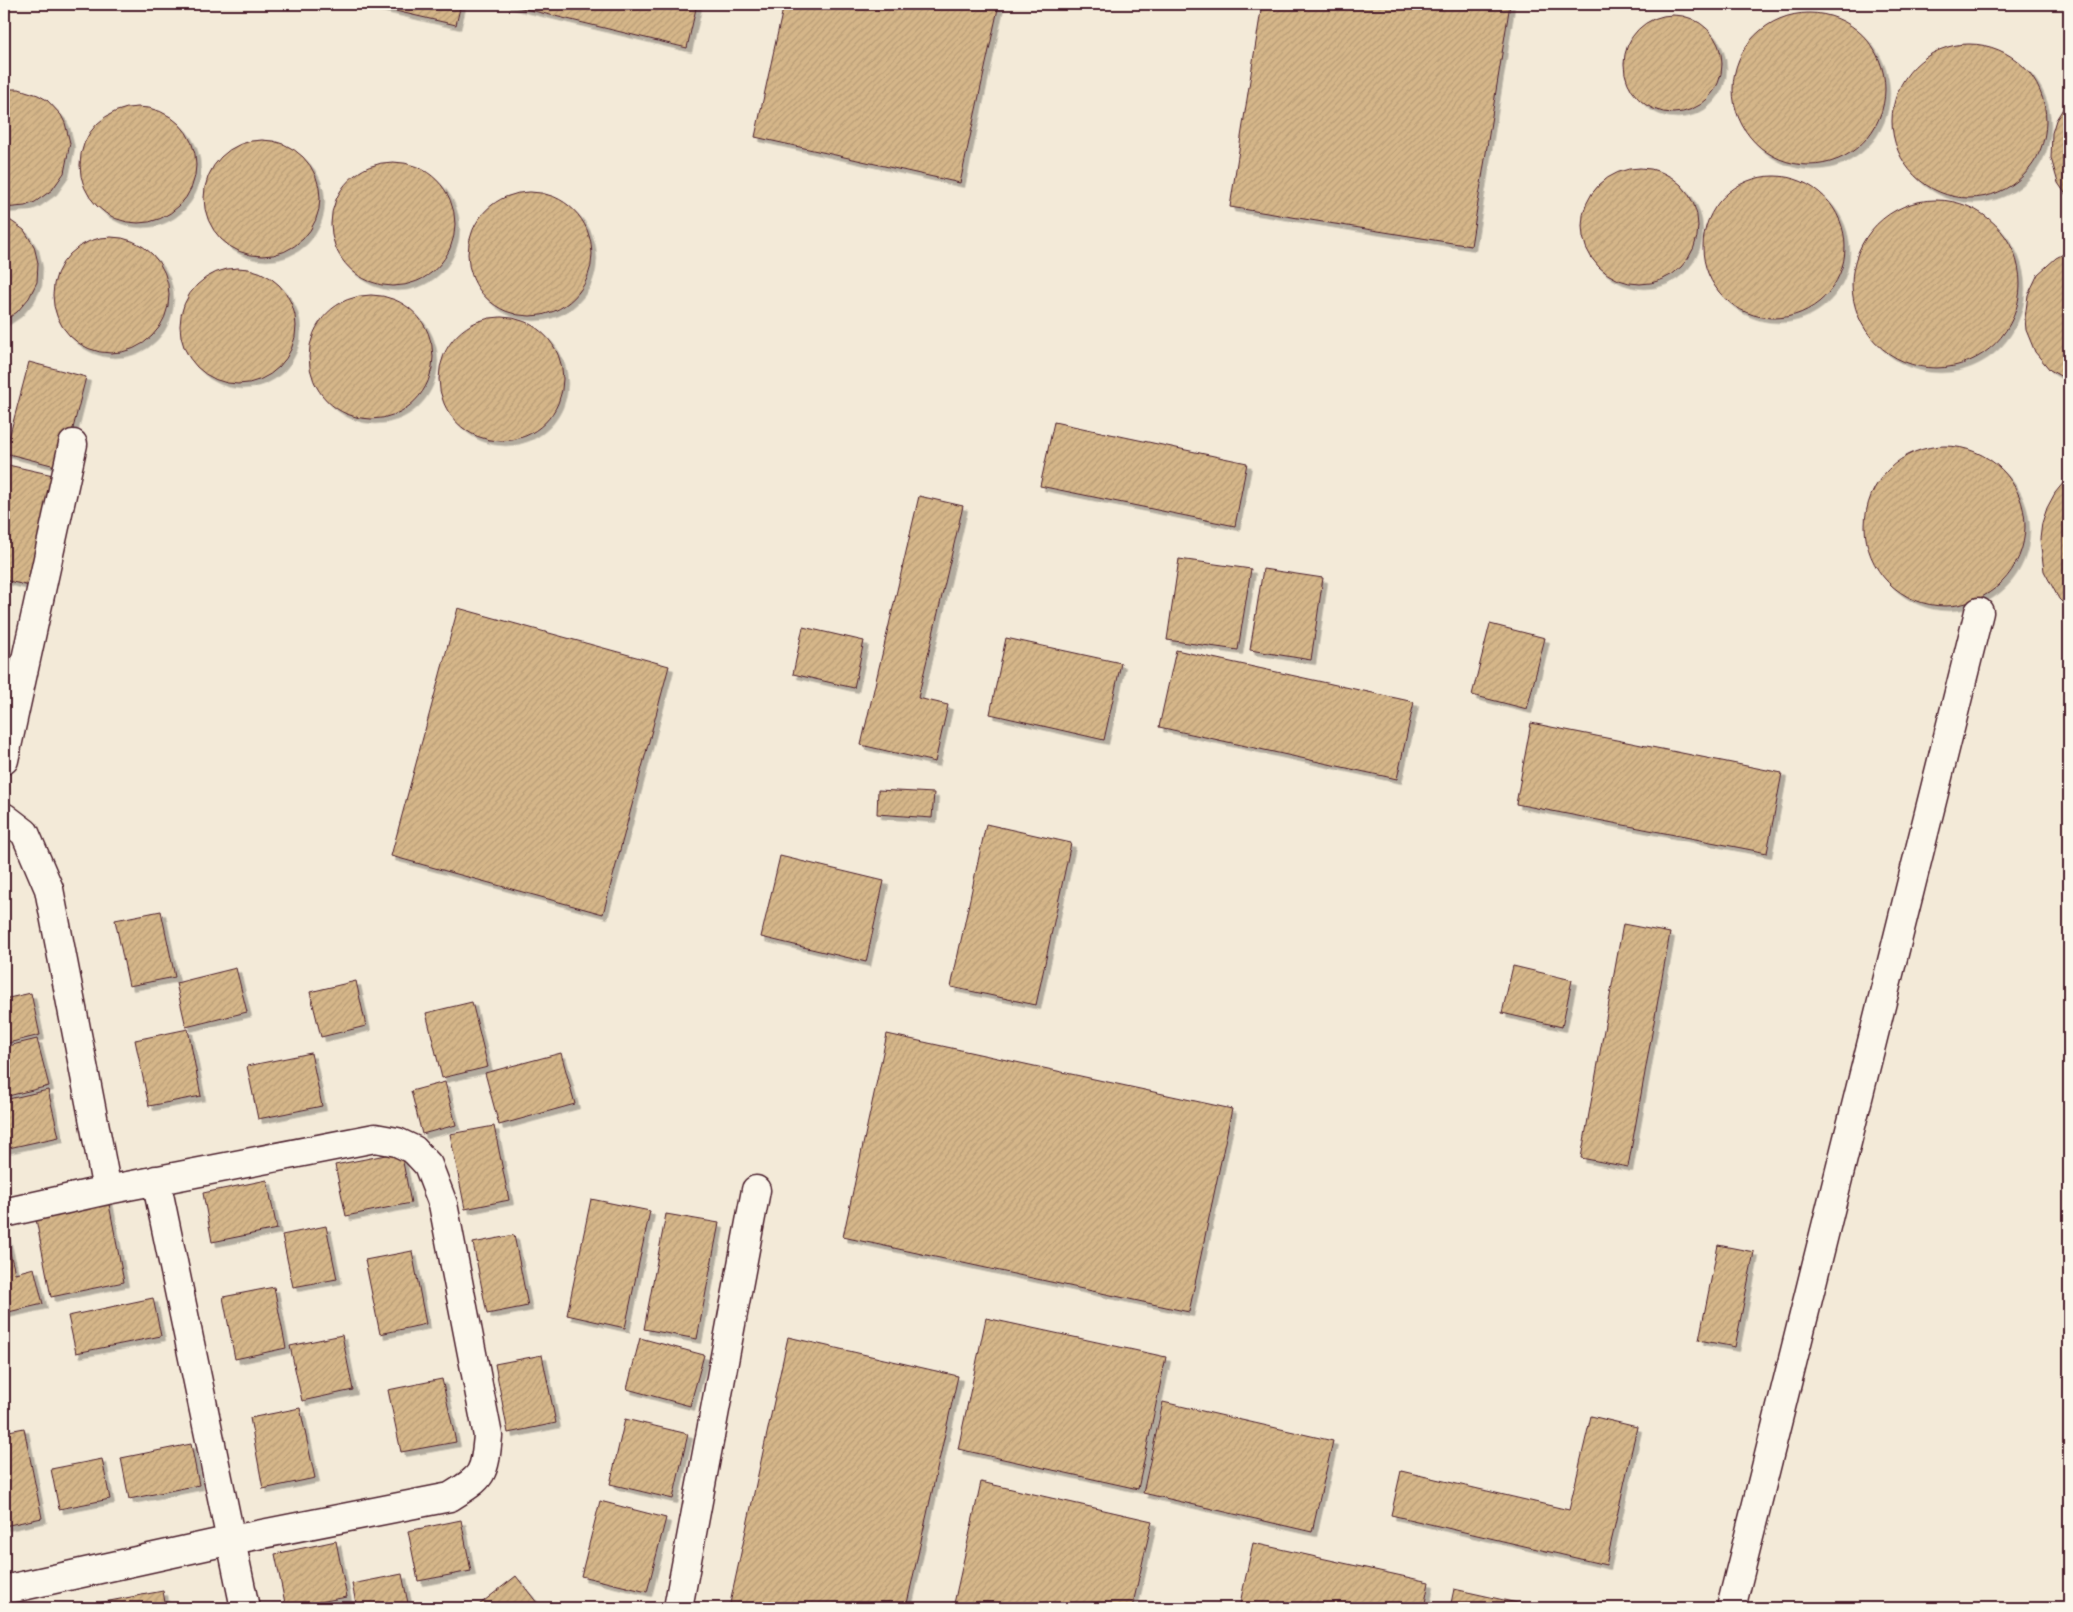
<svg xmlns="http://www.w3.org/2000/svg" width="2073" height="1612" font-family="'Architects Daughter',sans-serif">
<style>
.building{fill:url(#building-hatch);stroke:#4a1f2b;filter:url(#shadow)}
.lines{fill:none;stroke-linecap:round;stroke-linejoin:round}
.minor-casing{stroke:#4a1f2b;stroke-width:31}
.minor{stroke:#fbf7ec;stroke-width:28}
</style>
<defs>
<pattern id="building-hatch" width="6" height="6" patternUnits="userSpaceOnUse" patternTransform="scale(1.25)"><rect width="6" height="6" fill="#d5b689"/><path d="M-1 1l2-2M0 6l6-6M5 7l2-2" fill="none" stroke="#b89c76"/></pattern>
<filter id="shadow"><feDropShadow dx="4.5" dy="4.5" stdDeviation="0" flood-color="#0004"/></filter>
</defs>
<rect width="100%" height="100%" fill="#f3ead8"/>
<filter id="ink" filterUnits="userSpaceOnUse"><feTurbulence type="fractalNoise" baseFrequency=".02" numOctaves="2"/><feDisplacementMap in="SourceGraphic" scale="10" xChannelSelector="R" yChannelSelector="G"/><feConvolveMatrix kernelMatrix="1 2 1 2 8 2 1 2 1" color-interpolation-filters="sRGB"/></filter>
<g filter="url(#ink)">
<path class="building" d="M365,4H461L456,25Z
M505,4H697L687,48Z
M784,4H999L960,183L755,137Z
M1262,4H1510L1471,246L1230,207Z
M1733 89a76 76 0 1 1 152 0a76 76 0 1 1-152 0Z
M1624 64a49 49 0 1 1 98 0a49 49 0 1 1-98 0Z
M1892 121a77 77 0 1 1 154 0a77 77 0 1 1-154 0Z
M4,89H19L38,95L47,100L61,115L65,123L70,143L64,173L52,190L35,202L25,206L4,208Z
M2069,99V98V199L2058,183L2051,158L2052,133L2056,120Z
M80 165a58 58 0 1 1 116 0a58 58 0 1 1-116 0Z
M204 198a58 58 0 1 1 116 0a58 58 0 1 1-116 0Z
M331 224a62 62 0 1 1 124 0a62 62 0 1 1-124 0Z
M1582 226a58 58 0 1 1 116 0a58 58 0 1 1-116 0Z
M1703 247a71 71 0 1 1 142 0a71 71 0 1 1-142 0Z
M468 254a62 62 0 1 1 124 0a62 62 0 1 1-124 0Z
M1852 284a84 84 0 1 1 168 0a84 84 0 1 1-168 0Z
M4,216L24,230L34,246L38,263L37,282L29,298L17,312L4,321Z
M53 295a58 58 0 1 1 116 0a58 58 0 1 1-116 0Z
M2069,251V381L2050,370L2035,352L2026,330L2025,318L2028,295L2038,274L2056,258Z
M180 326a58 58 0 1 1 116 0a58 58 0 1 1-116 0Z
M309 357a62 62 0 1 1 124 0a62 62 0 1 1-124 0Z
M439 379a62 62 0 1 1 124 0a62 62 0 1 1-124 0Z
M29,362L86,377L63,468L5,453Z
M1054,422L1247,463L1235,526L1040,486Z
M1865 526a80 80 0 1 1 160 0a80 80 0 1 1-160 0Z
M8,465L62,477L38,588L4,580V486Z
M2069,476V609L2059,599L2044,571L2040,539L2042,523L2047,508L2055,493Z
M919,496L963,506L918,698L948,705L935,762L861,745Z
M1179,559L1251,569L1238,650L1167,640Z
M1263,569L1323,578L1311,660L1250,650Z
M458,608L669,666L603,914L391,856Z
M1490,624L1545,638L1527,709L1472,695Z
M803,627L864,641L854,688L793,674Z
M1006,638L1121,663L1104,740L990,714Z
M1176,650L1414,702L1397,779L1159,727Z
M1531,723L1782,773L1767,853L1516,804Z
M878,790L934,793L932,818L877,814Z
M986,824L1071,843L1036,1005L951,987Z
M780,856L884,881L866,962L761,937Z
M161,911L175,977L129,986L115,920Z
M1623,924L1670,933L1628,1167L1581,1158Z
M1513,966L1572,980L1562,1027L1502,1013Z
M236,968L247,1012L186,1027L176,983Z
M356,981L366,1026L321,1037L310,992Z
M31,993L40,1035L4,1044V999Z
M472,1002L488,1067L442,1078L426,1013Z
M188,1029L201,1096L149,1106L135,1040Z
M887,1034L1232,1109L1189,1312L843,1237Z
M37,1039L49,1086L4,1097V1047Z
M311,1053L322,1106L258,1119L247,1066Z
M561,1053L575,1104L499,1125L485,1073Z
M445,1082L456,1125L422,1134L411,1091Z
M48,1090L59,1137L4,1149V1100Z
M494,1126L509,1200L465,1209L450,1134Z
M401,1152L411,1203L346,1216L335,1165Z
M267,1180L277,1229L212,1242L203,1193Z
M108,1199L124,1282L51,1297L35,1214Z
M591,1199L650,1211L625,1328L567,1315Z
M666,1214L719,1223L697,1339L644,1329Z
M326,1226L337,1279L293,1287L282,1235Z
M4,1228L15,1273L34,1268L43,1304L4,1313Z
M514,1235L528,1306L487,1314L473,1243Z
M1718,1245L1754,1252L1735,1347L1699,1340Z
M412,1251L426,1324L380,1334L365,1260Z
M274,1287L286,1348L235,1359L223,1297Z
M153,1298L161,1336L76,1353L68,1316Z
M986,1318L1166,1357L1138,1489L958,1449Z
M342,1335L353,1390L302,1401L290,1346Z
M788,1337L958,1376L906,1608H729Z
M640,1338L704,1355L690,1406L627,1389Z
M542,1355L556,1423L508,1433L495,1364Z
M442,1379L456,1442L401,1452L388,1390Z
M1163,1402L1333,1441L1312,1532L1143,1493Z
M300,1408L315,1478L263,1489L250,1418Z
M1591,1416L1637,1427L1606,1565L1391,1515L1401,1471L1569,1510Z
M625,1419L688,1434L673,1499L610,1484Z
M24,1428L42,1518L4,1526V1432Z
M191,1444L199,1485L129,1499L121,1458Z
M102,1459L110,1499L59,1509L51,1469Z
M981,1482L1152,1521L1132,1608H953Z
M600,1501L666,1518L647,1592L581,1576Z
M461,1520L471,1571L418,1581L408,1531Z
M336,1541L347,1597L286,1608L275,1554Z
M1253,1543L1429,1582L1424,1608H1239Z
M402,1574L409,1608H357L352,1584Z
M516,1576L541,1608H475Z
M1454,1589L1540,1608H1450Z
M163,1591L166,1608H72Z"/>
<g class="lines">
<g class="minor-casing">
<path id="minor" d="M4,760L73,444
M4,817L25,833L49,889L107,1190
M156,1180L245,1608
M4,1213L107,1190L375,1138L397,1142L414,1150L428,1165L443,1204L488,1436C484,1475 484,1476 450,1497L232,1540L4,1590
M678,1608L756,1190
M1731,1608L1979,612"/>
</g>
<use href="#minor" class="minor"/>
</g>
</g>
<rect width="2073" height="1612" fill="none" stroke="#fbf7ec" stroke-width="20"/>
<rect x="10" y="10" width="2053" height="1592" fill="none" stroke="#4a1f2b" stroke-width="2" filter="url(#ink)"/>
</svg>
